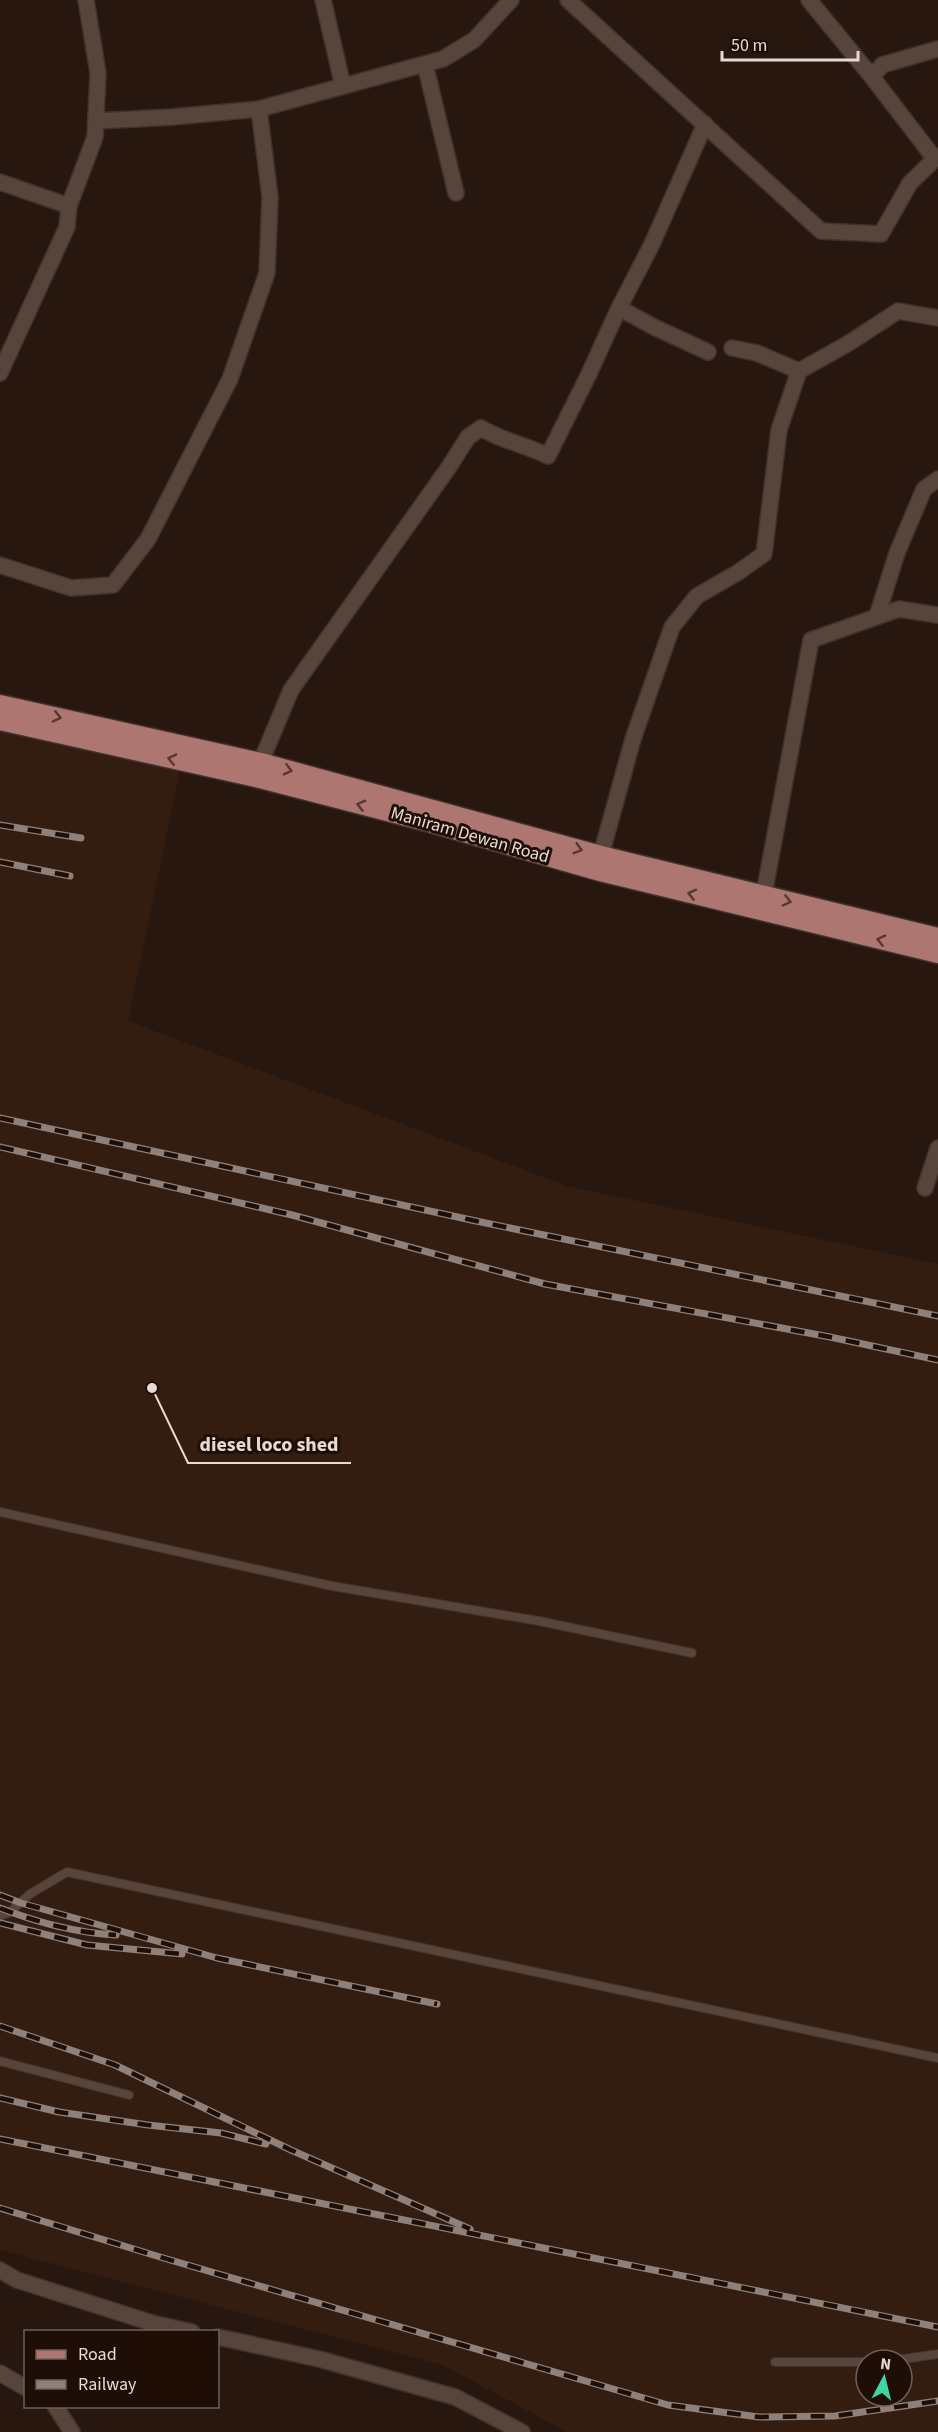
<svg xmlns="http://www.w3.org/2000/svg" width="938" height="2432" font-family="'Source Sans 3',sans-serif">
<style>
.built{fill:#331d11;fill-rule:evenodd}
.lines{fill:none;stroke-linecap:round;stroke-linejoin:round}
.lane-casing{stroke:#3f322f;stroke-width:10}
.street-casing{stroke:#3f322f;stroke-width:18}
.primary-casing{stroke:#3f322f;stroke-width:21}
.lane{stroke:#57443b;stroke-width:8}
.street{stroke:#57443b;stroke-width:15}
.primary{stroke:#ae7670;stroke-width:18}
.rail-casing{stroke:#8f817a;stroke-width:7}
.rail{stroke:#1e0e06;stroke-width:4.5;stroke-dasharray:14;stroke-linecap:butt}
.oneway{stroke:#583830}
.labels{text-anchor:middle;dominant-baseline:central;stroke-width:6;stroke-linejoin:round;paint-order:stroke}
.street-label{font-size:18px;fill:#e7dad5;stroke:#1e0e06}
.leader{fill:none;stroke:#e7dad5;stroke-width:2}
.callout-dot{fill:#e7dad5;stroke:#1e0e06;stroke-width:2}
.callout-label{font-size:20px;text-anchor:middle;font-weight:bold;fill:#e7dad5;stroke:#1e0e06;stroke-width:6;stroke-linejoin:round;paint-order:stroke}
</style>
<rect width="100%" height="100%" fill="#27170f"/>
<path class="built" d="M0,726L182,761L128,1021L567,1186L938,1264V2432H567L443,2365L0,2250ZM866,2360H902V2396H866Z"/>
<g class="lines">
<g class="lane-casing">
<path id="lane" d="M0,1512L332,1586L539,1621L692,1653
M0,1916L10,1912L30,1894L67,1872L938,2058
M0,2061L129,2095
M897,2360L938,2354
M775,2362H866"/>
</g>
<g class="street-casing">
<path id="street" d="M323,0L343,86
M568,0L821,231L881,234L910,183L938,156
M809,0L872,77L935,159
M425,64L456,193
M872,77L882,65L938,49
M96,121L172,117L259,109L443,59L474,40L511,0
M0,182L69,206
M619,308L654,327L708,352
M732,348L757,353L799,371
M0,373L67,227L69,206L95,137L98,73L86,0
M0,565L71,588L113,585L148,539L230,379L267,273L270,197L259,109
M877,616L897,553L924,489L938,479
M257,771L291,690L449,467L468,437L481,428C502,441 526,445 548,456L588,376L619,308L652,244L705,124
M601,855L633,739L672,627L697,596L737,573L764,554L779,430L799,371L849,343L898,311L938,318
M762,905L811,640L899,609L938,615
M925,1188L938,1148
M0,2270L17,2280L152,2323L192,2332
M218,2337L319,2359L455,2397L522,2432
M0,2373L26,2388
M55,2406L72,2432"/>
</g>
<g class="primary-casing">
<path id="primary" d="M0,704L261,762L601,855L938,937
M0,721L260,779L426,822L600,872L938,954"/>
</g>
<use href="#lane" class="lane"/>
<use href="#street" class="street"/>
<use href="#primary" class="primary"/>
<g class="rail-casing">
<path id="rail" d="M0,825L81,838
M0,862L70,876
M0,1118L476,1221L938,1316
M0,1147L292,1215L545,1284L830,1337L938,1360
M0,1895L21,1903L217,1958L437,2004
M0,1908C36,1922 77,1933 116,1935
M0,1923L87,1945L182,1954
M0,2026L115,2065L291,2150L470,2229
M0,2098L59,2112L148,2125L221,2133L266,2144
M0,2139L938,2327
M0,2208L160,2257L668,2405L759,2417L835,2416L938,2401"/>
</g>
<use href="#rail" class="rail"/>
</g>
<defs><path id="oneway-chevron" d="M-2-3.5L2.5 0L-2 3.5" fill="none" stroke-width="1.6" stroke-linecap="round" stroke-linejoin="round" transform="scale(1.5)"/></defs>
<g class="oneway">
<use href="#oneway-chevron" transform="translate(57 717) rotate(13)"/>
<use href="#oneway-chevron" transform="translate(172 759) rotate(-167)"/>
<use href="#oneway-chevron" transform="translate(288 770) rotate(15)"/>
<use href="#oneway-chevron" transform="translate(361 805) rotate(-165)"/>
<use href="#oneway-chevron" transform="translate(578 849) rotate(16)"/>
<use href="#oneway-chevron" transform="translate(692 894) rotate(-166)"/>
<use href="#oneway-chevron" transform="translate(787 901) rotate(14)"/>
<use href="#oneway-chevron" transform="translate(881 940) rotate(-166)"/>
</g>
<g class="labels">
<g class="street-label">
<text transform="translate(470 835) rotate(16)">Maniram Dewan Road</text>
</g>
</g>
<path class="leader" d="M152 1388L188 1463H351"/>
<circle class="callout-dot" cx="152" cy="1388" r="6"/>
<g class="callout-label">
<text x="269" y="1451">diesel loco shed</text>
</g>
<rect x="24" y="2330" width="195" height="78" fill="#1e0e06" stroke="#6e6059" stroke-width="1.5"/>
<rect x="36" y="2350" width="30" height="9" fill="#ae7670" stroke="#6e6059" stroke-width="1.5"/>
<text x="78" y="2360" font-size="18" fill="#e7dad5">Road</text>
<rect x="36" y="2380" width="30" height="9" fill="#8f817a" stroke="#6e6059" stroke-width="1.5"/>
<text x="78" y="2390" font-size="18" fill="#e7dad5">Railway</text>
<g transform="translate(884 2378) rotate(7)"><circle r="28" fill="#1e0e06" stroke="#6e6059" stroke-width="1.5"/>
<path d="M0-4.5L10 22L0 15L-10 22Z" fill="#3ed4a3"/>
<text y="-9" font-size="16" font-weight="bold" text-anchor="middle" fill="#e7dad5">N</text>
</g>
<path d="M722 51v9h136v-9" fill="none" stroke="#e7dad5" stroke-width="3"/>
<text x="731" y="51" font-size="18" fill="#e7dad5" stroke="#1e0e06" stroke-width="4.5" paint-order="stroke">50 m</text>
</svg>
